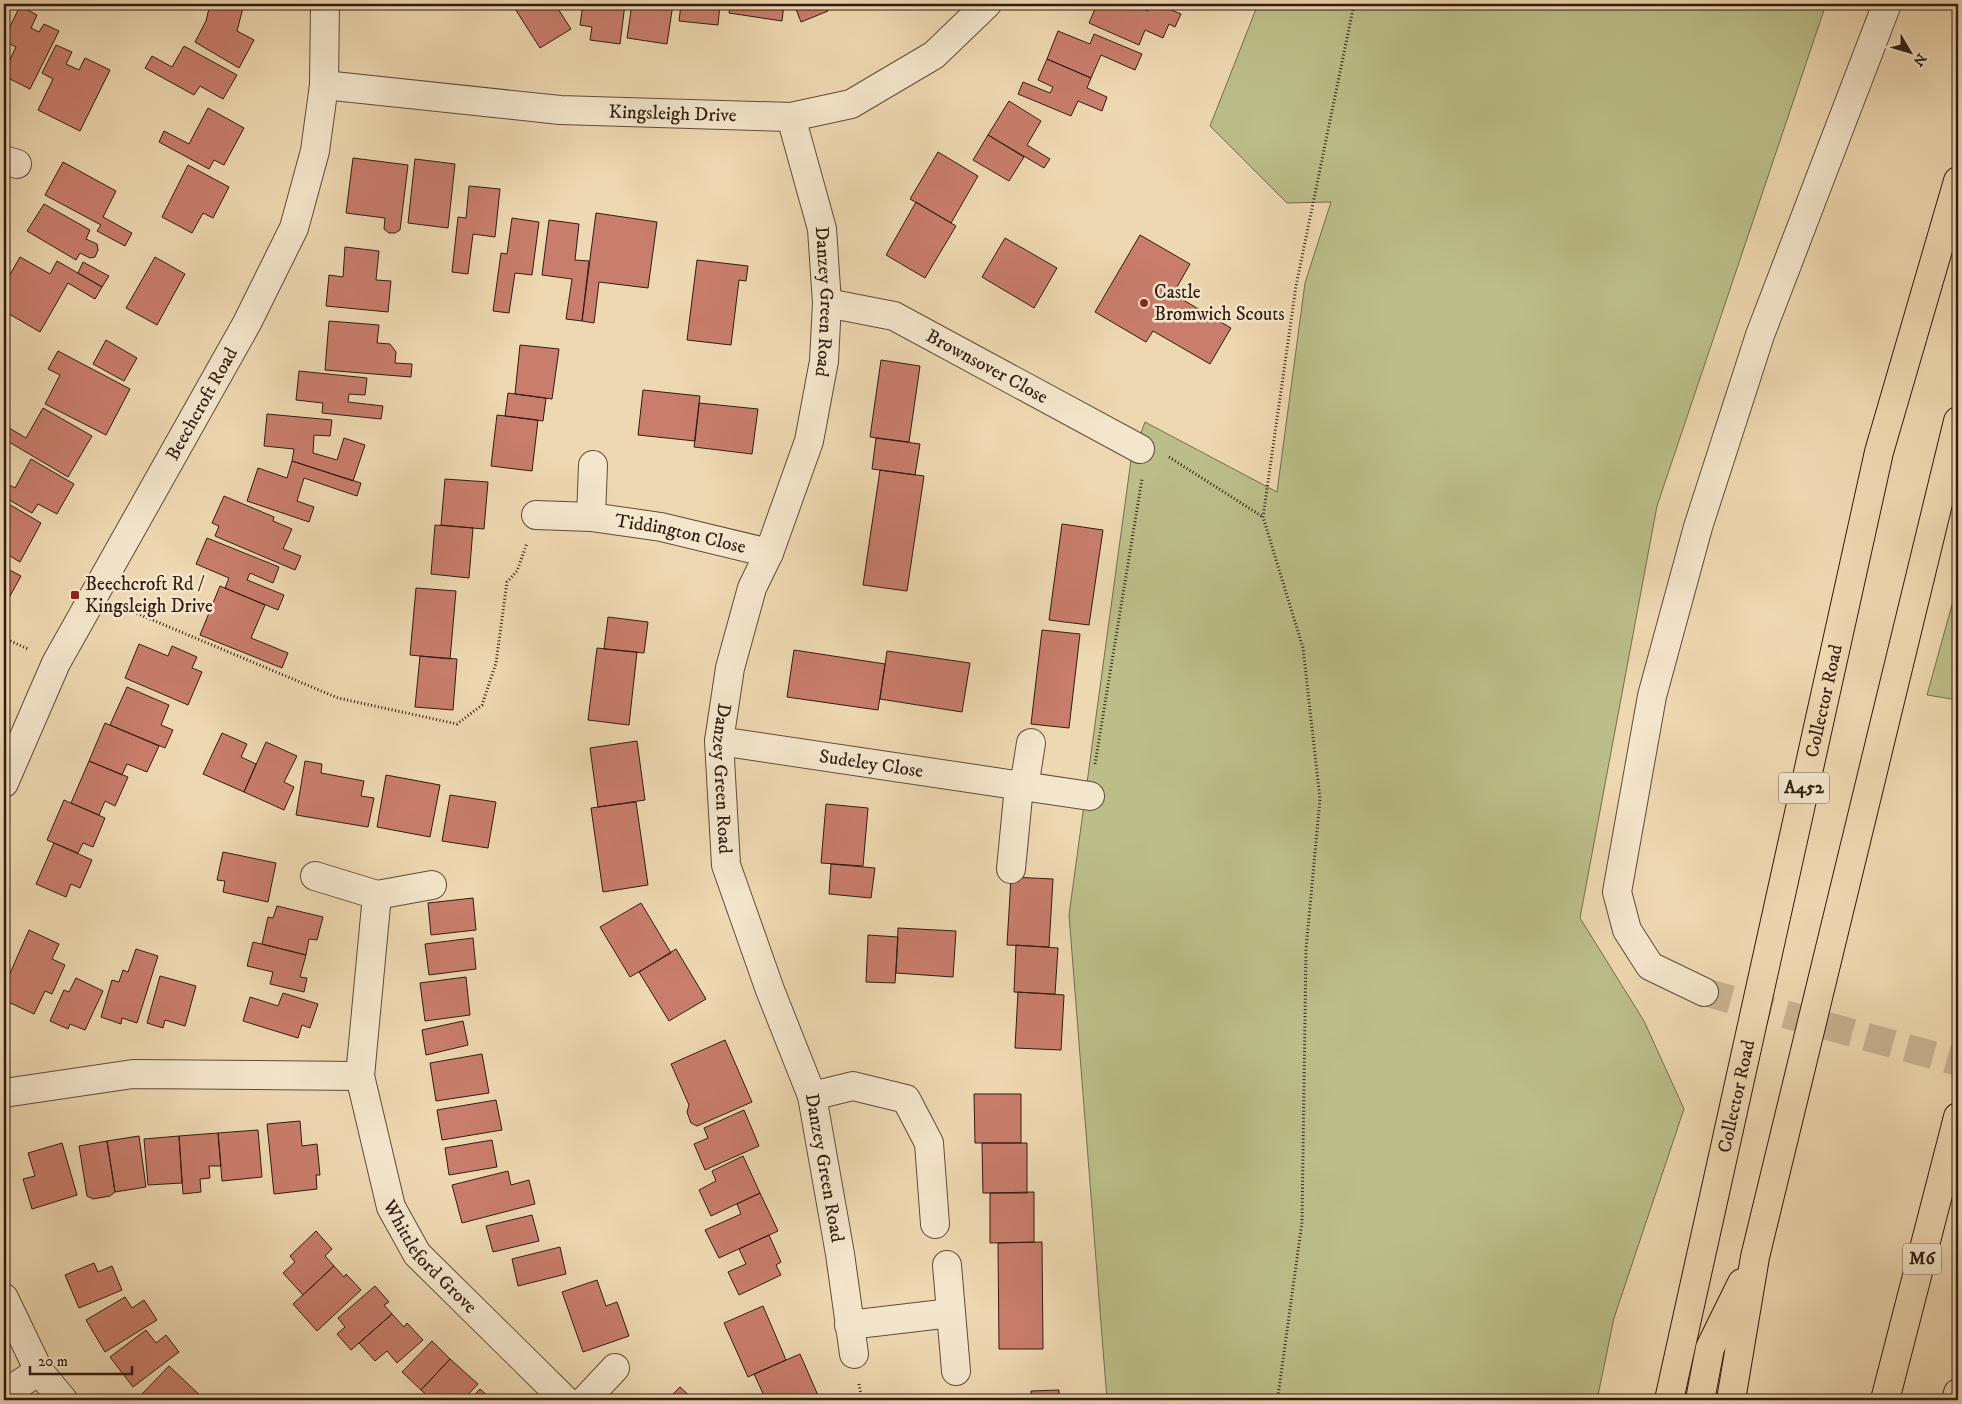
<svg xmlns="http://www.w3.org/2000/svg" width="1962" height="1404" font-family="'IM FELL DW Pica',serif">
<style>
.green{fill:#bbbe89;stroke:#766c4d}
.building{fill:#c97d6c;stroke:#301b11}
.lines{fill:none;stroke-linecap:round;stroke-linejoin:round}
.minor-tunnel{stroke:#c8b291;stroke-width:28;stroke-dasharray:28 14;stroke-linecap:butt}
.minor-casing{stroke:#604a39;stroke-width:30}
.highway-casing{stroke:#301b11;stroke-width:30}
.path{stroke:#301b11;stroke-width:3;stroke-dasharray:1 2.5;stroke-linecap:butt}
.minor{stroke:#f4e6cc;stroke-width:28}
.highway{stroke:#eed8b1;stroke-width:28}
.poi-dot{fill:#8f2418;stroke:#f4e6cc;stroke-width:2}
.labels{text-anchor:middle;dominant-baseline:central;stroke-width:5;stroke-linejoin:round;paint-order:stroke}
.shield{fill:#f4e6cc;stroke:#6b5849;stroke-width:1}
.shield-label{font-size:18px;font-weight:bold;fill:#301b11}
.street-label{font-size:19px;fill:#301b11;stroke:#f4e6cc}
.poi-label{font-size:19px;fill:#301b11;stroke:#f4e6cc;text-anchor:start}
</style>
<rect width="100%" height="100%" fill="#eed8b1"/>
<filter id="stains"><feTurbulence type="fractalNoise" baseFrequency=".004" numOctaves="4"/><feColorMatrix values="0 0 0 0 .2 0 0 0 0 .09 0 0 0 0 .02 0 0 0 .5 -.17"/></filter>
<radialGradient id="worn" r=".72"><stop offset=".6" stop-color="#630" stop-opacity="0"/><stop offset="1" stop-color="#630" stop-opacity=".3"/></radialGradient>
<path class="green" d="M1258,4H1826L1657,506L1580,918L1644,1021L1684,1109L1614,1318L1597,1400H1107L1069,915L1131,460L1145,422L1277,492L1305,283L1331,202L1287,203L1210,126Z
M1958,583V700L1927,695Z"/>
<path class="building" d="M210,4H244L237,31L254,40L239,68L195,42L206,21Z
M512,4H555L571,29L540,48Z
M583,4H625L620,44L590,40L592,27L580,25Z
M632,4H673L667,44L627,38Z
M681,4H720L718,25L679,21Z
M730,4H784L782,21L729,13Z
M794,4H825L828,11L801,22Z
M1097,4H1130L1148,11L1151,4H1157L1181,14L1175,27L1169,24L1163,38L1145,30L1139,45L1089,23Z
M20,6L37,15L31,28L39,32L44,24L59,31L30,89L4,76V72L16,47L4,41V39Z
M1058,31L1090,44L1094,34L1142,54L1135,70L1101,55L1091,78L1047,59Z
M56,45L72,52L66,64L79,70L85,58L110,70L80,131L38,110L53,79L42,73Z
M184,46L237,75L223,99L200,86L194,95L145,68L152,56L172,67Z
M1047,59L1091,78L1087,88L1107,97L1102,111L1078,101L1071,116L1018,94L1023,82L1050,93L1053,87L1038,80Z
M1009,101L1041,121L1027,145L1050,159L1044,168L988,135Z
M208,108L244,128L224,165L214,160L209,169L159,142L164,131L189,144Z
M988,135L1024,157L1009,181L973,160Z
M938,152L978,176L951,223L910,199Z
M353,158L408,165L400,230L395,233H389L384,229L385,218L346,213Z
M415,159L455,164L448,228L408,223Z
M63,162L116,191L103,217L132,233L125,246L97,231L101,225L45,195Z
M188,165L229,187L213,218L203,213L192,233L162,217Z
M469,186L500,189L495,237L473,234L468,274L452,272L458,217L466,218Z
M916,202L956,226L925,278L886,255Z
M44,204L90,230L86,239L97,244L98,250L95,257L90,258L80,253L76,260L27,231Z
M596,213L657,222L648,288L599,282L594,323L582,321Z
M512,218L539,222L532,275L515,273L509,313L493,311L501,253L507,254Z
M549,220L579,224L575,260L589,261L582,321L566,319L572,279L542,275Z
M1140,235L1190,264L1173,294L1231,328L1210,364L1153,331L1146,342L1095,312Z
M1005,238L1057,268L1034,308L982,277Z
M345,247L379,251L376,280L391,281L388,312L326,306L329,275L343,277Z
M20,257L50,274L57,261L102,287L95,299L68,283L40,332L4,311V285Z
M155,257L185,274L157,325L126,308Z
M697,260L748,266L746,281L739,280L731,345L687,340Z
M83,262L109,276L102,287L78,273Z
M329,321L379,325L377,343L390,344L396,352L395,363L412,364L411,377L325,370Z
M106,340L137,358L124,381L93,364Z
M520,345L559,349L552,399L515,394Z
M58,351L130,389L106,435L45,404L60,375L48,369Z
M881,360L920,366L909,442L870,437Z
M299,371L367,378L365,395L349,394L348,402L383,406L381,419L322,413L323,403L296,400Z
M643,390L700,396L695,441L638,435Z
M508,393L546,398L543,421L505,416Z
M699,403L758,409L752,454L694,447Z
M43,408L92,436L68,477L4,439V425L26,438Z
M267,414L332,420L330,436L314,435L313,453L337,460L344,438L365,445L353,481L292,461L294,449L264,446Z
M497,415L538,420L532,471L491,466Z
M876,438L920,444L915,475L872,469Z
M31,459L74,484L57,514L38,504L32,513L4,497V482L15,488Z
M292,461L361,483L357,496L304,478L297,501L314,507L309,522L247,501L258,468L287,478Z
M880,470L924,476L907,591L863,585Z
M445,479L488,482L484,529L441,525Z
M224,496L274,517L273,521L292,529L283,549L301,556L295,570L215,536L219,526L212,523Z
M7,503L41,523L20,562L10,556L6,563L4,562V509Z
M1062,524L1103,530L1089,625L1049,620Z
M435,525L473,528L469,578L431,574Z
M207,538L279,567L273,583L250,573L247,580L284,595L278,610L225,588L229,578L196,564Z
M4,567L21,576L4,607Z
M220,586L265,605L251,638L288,653L282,668L200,635Z
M416,588L456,591L450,659L410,655Z
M608,617L648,622L644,653L604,649Z
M1042,630L1080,634L1069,728L1031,724Z
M139,644L168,656L172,646L197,657L192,668L202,672L188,705L125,678Z
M597,648L637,652L629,725L588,720Z
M794,650L885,664L878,710L787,697Z
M887,651L970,663L962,712L880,699Z
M420,656L457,659L453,710L415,707Z
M127,687L169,705L161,725L173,730L165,748L110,725Z
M105,723L159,746L147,772L127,764L122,775L89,761Z
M222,733L247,744L241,757L256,764L244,792L203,774Z
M637,741L645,800L598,807L590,748Z
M266,742L297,756L284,782L294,787L284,810L244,792Z
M89,761L128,777L115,806L105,801L99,815L71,803Z
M305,761L322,764L321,773L364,781L361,796L374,798L368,827L296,815Z
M386,775L440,785L430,837L377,827Z
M450,795L496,802L488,848L442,841Z
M64,800L105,818L93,847L83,843L78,853L47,840Z
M636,802L648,885L603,892L591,808Z
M826,804L868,808L863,866L821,863Z
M54,843L92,860L80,888L71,884L66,897L36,884Z
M223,852L276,863L268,902L223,892L225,881L217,880Z
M831,864L875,868L871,898L829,894Z
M1011,877L1053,879L1049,947L1007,945Z
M473,898L476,930L431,935L428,903Z
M641,903L671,953L630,977L600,927Z
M277,906L323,917L317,940L309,939L306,955L262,944L268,917L273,918Z
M898,928L956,931L953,977L896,973Z
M29,930L59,944L52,959L65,965L52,994L45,991L34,1014L4,1000V987Z
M868,935L898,937L895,983L866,982Z
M473,938L476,969L429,975L425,944Z
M253,942L306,955L300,977L307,978L304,992L270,984L273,972L247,966Z
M1016,945L1058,948L1055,994L1014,992Z
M136,949L158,956L137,1023L122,1018L121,1024L101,1017L112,980L119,982L123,970L128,972Z
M676,949L706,999L669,1021L639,972Z
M160,976L196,986L185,1026L165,1020L163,1028L147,1023Z
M466,977L470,1015L425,1021L420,983Z
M76,978L103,991L85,1030L70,1024L68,1029L50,1021L64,990L69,992Z
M1018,992L1064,995L1061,1050L1015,1048Z
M283,993L318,1004L310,1028L302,1025L298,1038L243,1021L250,997L278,1006Z
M463,1021L468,1045L426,1055L422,1030Z
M725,1040L752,1102L697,1126L691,1123L687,1112L689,1105L671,1064Z
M482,1054L489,1093L436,1101L430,1063Z
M974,1094H1021V1143H975Z
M496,1100L502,1130L442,1140L437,1110Z
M744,1110L759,1146L705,1170L694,1144L708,1138L704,1128Z
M300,1121L302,1146L317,1144L320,1175H316L317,1189L274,1194L267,1124Z
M258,1130L262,1177L222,1181L218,1133Z
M218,1133L221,1166H209L210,1178L200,1179L201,1192L183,1194L179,1136Z
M139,1136L146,1187L115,1192L107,1141Z
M179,1136L182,1183L148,1185L144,1139Z
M492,1140L497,1167L449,1175L445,1148Z
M107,1141L115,1192L110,1196L93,1199L87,1196L79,1146Z
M62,1143L77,1195L32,1209L23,1179L35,1176L28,1153Z
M982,1143H1027V1193H983Z
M743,1156L760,1193L711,1216L699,1190L716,1181L712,1171Z
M508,1171L511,1185L529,1180L535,1204L462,1223L452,1185Z
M1034,1192V1242L990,1243V1193Z
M760,1193L778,1231L719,1258L705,1230L741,1214L737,1204Z
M532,1215L539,1241L493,1252L486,1226Z
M316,1231L332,1249L325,1256L334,1266L303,1295L283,1273L295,1262L290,1256Z
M769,1235L781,1262L776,1265L781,1275L739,1295L728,1272L746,1264L739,1249Z
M1042,1242L1043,1349H999L998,1243Z
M560,1247L566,1274L518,1286L512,1259Z
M94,1263L98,1272L112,1266L122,1290L79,1308L65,1275Z
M334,1266L344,1277L346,1274L361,1290L317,1331L293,1304Z
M597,1280L606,1306L617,1302L629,1336L583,1352L562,1292Z
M375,1286L389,1302L384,1305L392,1314L351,1350L337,1334L345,1327L338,1318Z
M125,1297L132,1308L144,1300L157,1320L105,1352L86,1320Z
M763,1306L786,1360L748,1377L724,1323Z
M392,1314L404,1327L407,1323L423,1340L397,1363L387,1351L375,1361L359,1343Z
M146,1330L156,1343L166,1335L179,1352L133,1387L110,1357Z
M432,1341L450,1359L421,1390L402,1372Z
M800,1354L820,1400H766L754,1374Z
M450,1359L478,1384L463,1400H432L421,1390Z
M169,1366L205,1400H146L141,1395Z
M680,1387L694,1400H667Z
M480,1389L492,1400H470Z
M1059,1390V1399H1090V1400H1031V1391Z"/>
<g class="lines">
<path class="minor-tunnel" d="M1704,992L1958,1062"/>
<g class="minor-casing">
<g id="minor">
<path id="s1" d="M324,85L560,110L791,117L851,104L934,55L987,4"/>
<path id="s2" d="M791,117L822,229L827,303L824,361L809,441L769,553L752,588L730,668L719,741L726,865L770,990L812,1096L840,1254L854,1354"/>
<path d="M4,160L17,164"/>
<path id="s3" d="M827,303L894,316L1140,449"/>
<path id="s4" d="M536,515L591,517L661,527L769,553"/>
<path d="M591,517L593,465"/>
<path id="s5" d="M719,741L1090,796"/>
<path id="s6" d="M4,783L56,663L247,323L294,228L315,151L324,85L325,4"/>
<path d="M1024,787L1031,743"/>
<path d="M1011,869L1019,786"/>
<path d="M315,876L377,895L432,885"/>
<path id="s7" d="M377,895L360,1076L391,1207L417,1254L565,1400"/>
<path d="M1704,992L1650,966L1627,930L1617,892L1652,696L1698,527L1760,335L1887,4"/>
<path d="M4,1093L133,1074L360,1076"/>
<path d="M812,1096L853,1086L906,1099L929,1143L935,1224"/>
<path d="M947,1265L956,1371"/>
<path d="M4,1298L39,1371L63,1400"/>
<path d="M849,1325L951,1313"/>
<path d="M4,1394L39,1371"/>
<path d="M585,1400L615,1368"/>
</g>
</g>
<g class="highway-casing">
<g id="highway">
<path id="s8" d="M1669,1400L1879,452L1958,181"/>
<path d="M1700,1400L1710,1348L1742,1283"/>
<path d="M1731,1400L1755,1257L1958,421"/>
<path d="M1885,1400L1958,1117"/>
<path d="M1956,1400L1958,1393"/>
</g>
</g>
<path class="path" d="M1169,457L1263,517
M124,608L338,698L457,724L482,705L496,663L507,582L517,571L527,543
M4,638L28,649
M1095,764L1142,479
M859,1384L862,1400
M1276,1400L1278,1396L1302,1222L1306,949L1320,799L1303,648L1263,517L1296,286L1354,4"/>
<use href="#minor" class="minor"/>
<use href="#highway" class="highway"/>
</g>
<g class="poi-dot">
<circle cx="1144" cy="303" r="5"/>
<rect x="70" y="590" width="10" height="10" rx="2.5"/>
</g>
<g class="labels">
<g class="shield">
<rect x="1779" y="772.5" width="50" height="31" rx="4"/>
<rect x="1903" y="1243.5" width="38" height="31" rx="4"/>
</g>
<g class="shield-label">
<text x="1804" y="788">A452</text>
<text x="1922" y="1259">M6</text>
</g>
<g class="street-label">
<text stroke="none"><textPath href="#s1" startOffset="350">Kingsleigh Drive</textPath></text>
<text stroke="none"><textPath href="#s2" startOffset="189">Danzey Green Road</textPath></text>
<text stroke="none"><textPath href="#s3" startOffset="174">Brownsover Close</textPath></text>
<text stroke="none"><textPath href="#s6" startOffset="428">Beechcroft Road</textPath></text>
<text stroke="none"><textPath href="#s4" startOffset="146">Tiddington Close</textPath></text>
<text stroke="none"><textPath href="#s8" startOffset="716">Collector Road</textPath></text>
<text stroke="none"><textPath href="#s5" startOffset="154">Sudeley Close</textPath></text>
<text stroke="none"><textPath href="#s2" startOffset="682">Danzey Green Road</textPath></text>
<text stroke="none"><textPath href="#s8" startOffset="311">Collector Road</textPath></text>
<text stroke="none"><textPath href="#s2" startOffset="1088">Danzey Green Road</textPath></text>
<text stroke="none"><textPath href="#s7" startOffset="380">Whittleford Grove</textPath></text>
</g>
<g class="poi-label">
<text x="1154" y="292">Castle<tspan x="1154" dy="22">Bromwich Scouts</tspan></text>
<text x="85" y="584">Beechcroft Rd /<tspan x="85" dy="22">Kingsleigh Drive</tspan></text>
</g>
</g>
<rect width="1962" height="1404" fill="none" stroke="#eed8b1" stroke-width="20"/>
<rect x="5" y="5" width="1952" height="1394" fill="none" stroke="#301b11" stroke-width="2.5"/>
<rect x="10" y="10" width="1942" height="1384" fill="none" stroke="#301b11"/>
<g transform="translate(1910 52) rotate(128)" stroke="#f4e6cc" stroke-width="4" paint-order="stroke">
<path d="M0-4L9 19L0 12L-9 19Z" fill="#301b11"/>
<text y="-8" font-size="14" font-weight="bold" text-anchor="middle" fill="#301b11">N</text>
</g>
<path d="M30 1366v8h102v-8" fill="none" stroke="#301b11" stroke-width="2.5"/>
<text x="38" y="1366" font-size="15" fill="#301b11" stroke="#f4e6cc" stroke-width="4" paint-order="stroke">20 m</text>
<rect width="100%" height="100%" filter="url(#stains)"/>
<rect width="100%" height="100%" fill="url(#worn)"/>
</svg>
